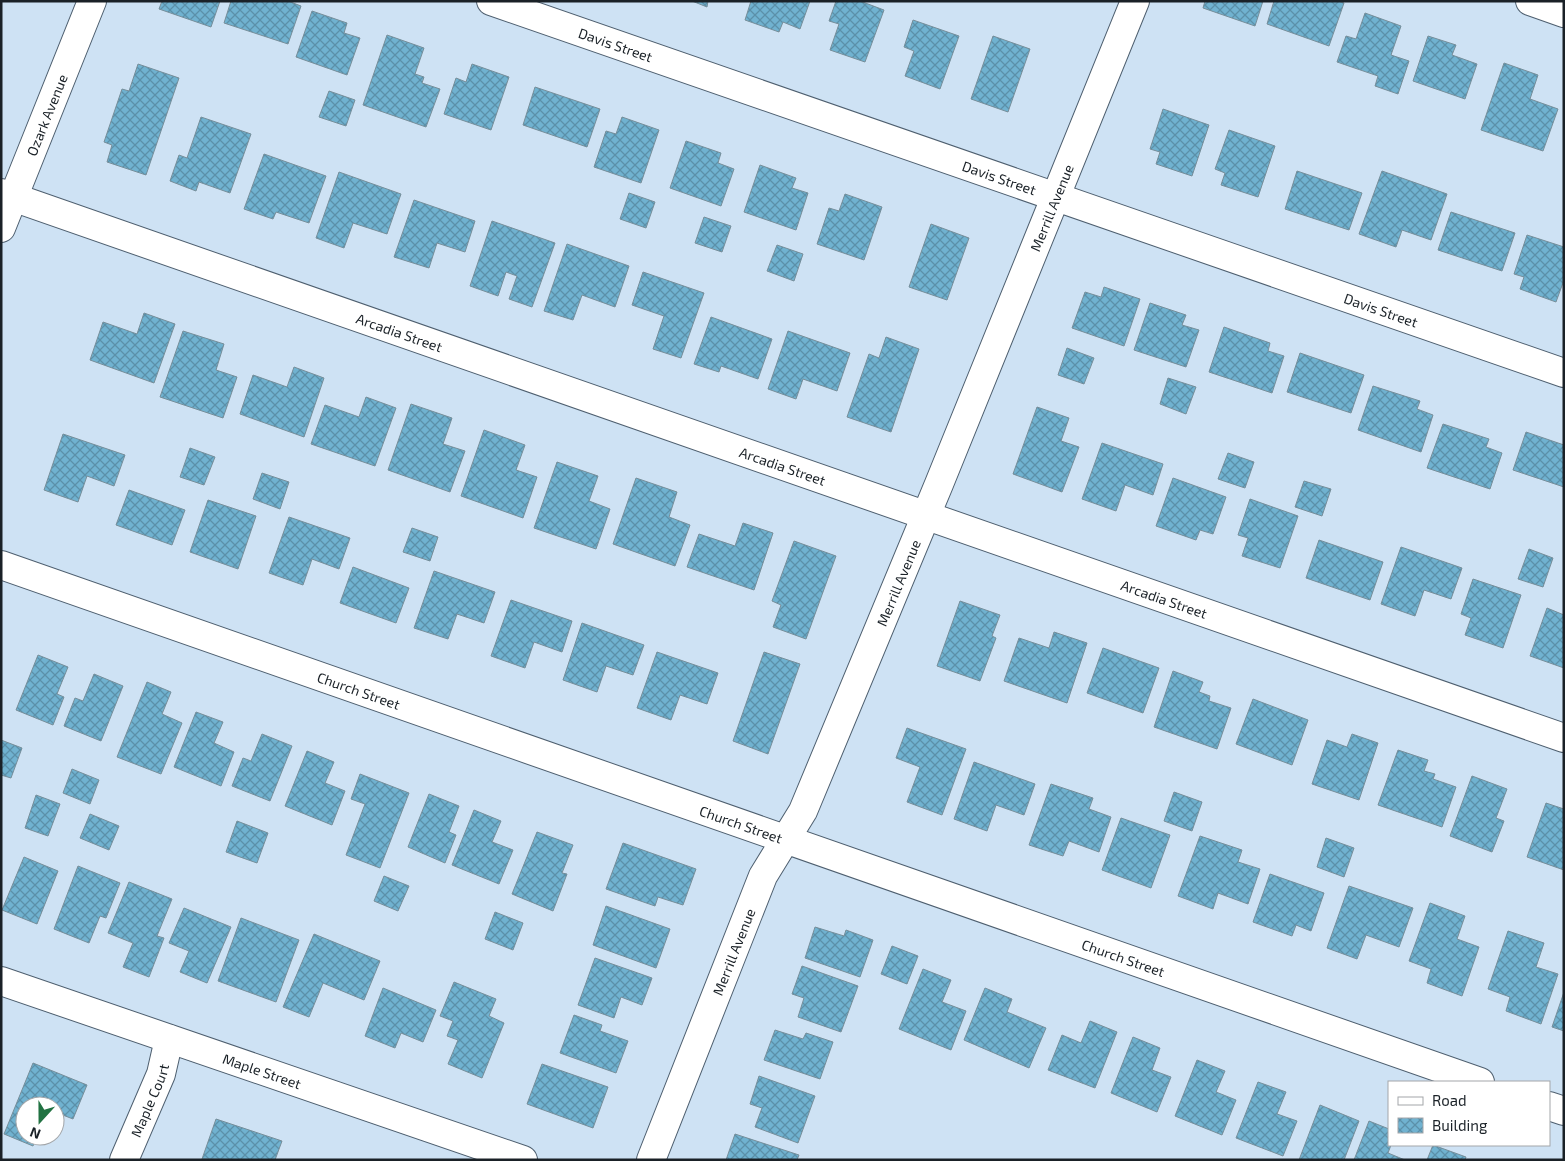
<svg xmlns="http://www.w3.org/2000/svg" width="1565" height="1161" font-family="'Exo 2',sans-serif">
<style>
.building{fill:url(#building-cross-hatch);stroke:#768e9a}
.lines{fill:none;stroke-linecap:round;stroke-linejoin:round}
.minor-casing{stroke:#4e5f6f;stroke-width:30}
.minor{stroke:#fff;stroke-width:28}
.labels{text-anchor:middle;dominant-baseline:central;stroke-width:4;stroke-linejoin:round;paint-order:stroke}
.street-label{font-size:14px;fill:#1a2127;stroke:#fff}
</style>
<defs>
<pattern id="building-cross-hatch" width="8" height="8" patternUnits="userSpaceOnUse" patternTransform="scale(1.25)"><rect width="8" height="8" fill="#70b2d0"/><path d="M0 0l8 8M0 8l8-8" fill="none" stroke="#5b90a9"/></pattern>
</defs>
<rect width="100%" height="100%" fill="#cee2f4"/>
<path class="building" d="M162,1H220L211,27L159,9Z
M231,1H288L301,6L288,44L224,23Z
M692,1H708L707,7Z
M751,1H810L800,29L783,22L779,32L745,20Z
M836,1H860L884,10L865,62L830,50L839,24L829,21Z
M1205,1H1263L1255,26L1203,8Z
M1274,1H1338L1344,3L1329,46L1267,24Z
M312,11L347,23L344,33L360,38L347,75L296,57Z
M1365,13L1401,26L1391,55L1409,61L1398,94L1375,86L1378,76L1337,62L1346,36L1356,39Z
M913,20L959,36L940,89L905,76L914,51L904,47Z
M387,35L424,48L415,74L424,77L422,83L440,89L426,127L363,105Z
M993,36L1030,49L1008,112L971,99Z
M1428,36L1456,45L1452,55L1477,64L1465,99L1413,81Z
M1504,63L1538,75L1530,99L1558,109L1543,151L1481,130Z
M138,64L179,78L146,175L107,162L112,145L104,142L122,89L129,91Z
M472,64L509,77L491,130L444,114L456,78L466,82Z
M535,87L600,109L587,147L523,125Z
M329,91L355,100L346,126L319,117Z
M1163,109L1209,125L1192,176L1156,164L1160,152L1150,149Z
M201,117L251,134L230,193L199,182L196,191L170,181L179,155L187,158Z
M622,117L659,130L641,183L594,167L606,131L616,134Z
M1229,130L1275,146L1258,197L1221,185L1225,173L1215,169Z
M686,141L721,153L718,163L734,169L721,206L670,188Z
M264,154L326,176L309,223L276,212L273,219L244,209Z
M760,165L796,178L792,188L808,193L796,230L744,212Z
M1297,171L1362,193L1349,230L1285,209Z
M1382,171L1447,194L1431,240L1402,230L1396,247L1359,234Z
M339,172L401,194L387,234L353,223L344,248L316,238Z
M629,193L655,202L646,228L620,219Z
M845,194L882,207L864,260L817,244L829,208L839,211Z
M414,200L475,221L465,252L437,243L429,268L394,257Z
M1451,212L1515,233L1502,271L1438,250Z
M704,217L731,226L722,252L695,243Z
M492,221L555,243L532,307L509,299L517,276L506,272L498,296L470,286Z
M931,224L969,238L947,300L909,287Z
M1527,235L1564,247V280L1556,302L1520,289L1524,277L1514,274Z
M567,244L629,266L615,307L582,295L573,320L544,311Z
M777,245L803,254L794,281L767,271Z
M643,272L704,293L681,358L653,349L664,316L632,305Z
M1104,287L1140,299L1124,346L1072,328L1085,292L1101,297Z
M1150,303L1186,315L1182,325L1199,330L1186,367L1134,350Z
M144,313L175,324L154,383L90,360L103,322L137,334Z
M711,317L772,339L758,379L721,366L719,372L694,364Z
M1224,327L1270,343L1268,351L1284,356L1272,393L1209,372Z
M183,331L224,344L216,370L237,377L223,418L160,397Z
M788,331L850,353L837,391L803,379L796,399L768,389Z
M886,337L919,349L891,432L847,417L869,354L879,358Z
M1067,348L1094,358L1084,384L1058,375Z
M1300,353L1364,375L1351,413L1287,392Z
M294,367L324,378L304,437L240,414L253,375L287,387Z
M1168,378L1196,387L1186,414L1160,404Z
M1373,386L1420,401L1417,409L1433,415L1421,452L1358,430Z
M366,397L396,408L375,466L311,444L325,405L359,417Z
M411,404L452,418L443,444L465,451L450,492L388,470Z
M1037,407L1069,418L1061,441L1079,447L1062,492L1013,474Z
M1443,424L1489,439L1486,447L1502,453L1490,489L1427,468Z
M484,430L525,445L516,470L537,477L523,518L461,496Z
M1526,432L1564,445V487L1513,470Z
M63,434L125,455L114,486L87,476L78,502L44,490Z
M1102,443L1163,464L1153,495L1125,485L1116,511L1082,499Z
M190,448L215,457L204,485L180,477Z
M1228,453L1254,462L1245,488L1218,479Z
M557,462L598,476L589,501L610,509L596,549L534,528Z
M262,473L289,482L280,509L253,499Z
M636,478L677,492L669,517L690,525L675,566L613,544Z
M1173,478L1226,497L1213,534L1200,530L1196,540L1156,526Z
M1304,481L1331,489L1322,516L1295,507Z
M129,490L185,510L172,545L116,525Z
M1250,499L1298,516L1280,568L1242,556L1248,538L1238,535Z
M208,500L256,516L238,569L190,552Z
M289,517L350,538L339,569L312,559L303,585L269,573Z
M743,523L773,533L754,590L687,567L699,534L735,546Z
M412,528L438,537L430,561L403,552Z
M1319,540L1383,562L1370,600L1306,578Z
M794,541L836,556L806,639L773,627L781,605L772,601Z
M1401,547L1462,568L1451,599L1424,590L1415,616L1381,604Z
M1529,549L1553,558L1543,587L1518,579Z
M353,567L409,588L396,623L340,603Z
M434,571L495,592L484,623L457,614L448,639L414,628Z
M1473,579L1521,595L1503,648L1465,635L1471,618L1461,614Z
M511,600L572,621L562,652L534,642L525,668L491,656Z
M960,601L1000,615L992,636L996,638L980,681L937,666Z
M1547,608L1564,615V668L1530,656Z
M582,623L644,645L633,675L606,666L597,692L563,680Z
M1054,632L1087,643L1067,703L1004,681L1019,638L1049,648Z
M1103,648L1159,668L1143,713L1087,693Z
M657,652L718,673L707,704L680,695L671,720L637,708Z
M764,652L800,664L768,754L733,741Z
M38,655L68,667L57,694L64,697L53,725L16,710Z
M1173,671L1203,682L1199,692L1210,696L1209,701L1231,708L1217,749L1154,727Z
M94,674L123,686L101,741L64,726L75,698L83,701Z
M147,682L171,692L162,714L182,723L161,774L117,757Z
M1253,699L1308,720L1292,765L1236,744Z
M196,712L223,722L214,743L234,752L221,786L174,767Z
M907,728L966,749L942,815L907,802L920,767L896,758Z
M262,734L292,746L270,801L232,786L243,758L251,761Z
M1352,734L1378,743L1359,800L1312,784L1327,740L1347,747Z
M1,740L22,748L11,778L1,775Z
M1398,750L1428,760L1424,771L1435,774L1433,779L1456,787L1442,827L1378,805Z
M307,751L334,762L325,783L345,791L332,825L285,806Z
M974,762L1035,784L1024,815L996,805L987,831L954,819Z
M72,769L99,780L90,804L63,793Z
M360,774L409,793L380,868L346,855L365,804L351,799Z
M1472,776L1507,789L1496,818L1504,821L1492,852L1450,836Z
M1051,784L1093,798L1089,809L1111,817L1099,852L1069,841L1063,856L1029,845Z
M1174,792L1202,802L1192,831L1164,821Z
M429,794L459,806L449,832L456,835L445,863L408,847Z
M36,795L60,804L48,836L25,828Z
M1546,803L1564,809V870L1527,857Z
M474,810L501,821L492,842L513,850L499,884L452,865Z
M90,814L119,826L109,850L80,838Z
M1121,818L1170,835L1151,888L1102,870Z
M237,821L268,833L257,863L226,852Z
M537,832L573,845L562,873L567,874L553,911L512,894Z
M1200,836L1242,850L1238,862L1260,869L1248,904L1218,893L1213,909L1178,896Z
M1326,838L1354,848L1344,877L1317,867Z
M623,843L696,869L683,905L658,897L655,906L606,889Z
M24,857L58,871L37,924L2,910Z
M78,866L120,883L106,918L100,916L89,943L54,929Z
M1270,874L1324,893L1311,931L1296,925L1292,936L1253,922Z
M384,876L409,886L398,911L374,901Z
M129,882L172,899L157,936L164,938L149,977L123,967L133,943L108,933Z
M1349,886L1413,908L1399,947L1366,935L1357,959L1327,948Z
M1430,903L1465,916L1457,939L1479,947L1462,996L1427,983L1431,969L1409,961Z
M606,906L670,929L656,968L593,945Z
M184,908L231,927L207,983L180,972L189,951L169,943Z
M495,912L523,923L513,950L485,939Z
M241,918L299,940L276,1002L218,981Z
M815,927L844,936L846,930L873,940L860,977L805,958Z
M1508,931L1544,943L1536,967L1558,974L1541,1024L1506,1011L1510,997L1488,989Z
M314,934L380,961L364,1000L323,983L309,1017L283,1007Z
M892,946L918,956L907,984L881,974Z
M595,958L652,978L642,1005L621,997L614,1018L578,1005Z
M802,966L858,986L841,1032L798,1017L804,998L792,994Z
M923,969L951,980L942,1002L966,1011L951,1050L899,1029Z
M454,982L496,999L489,1016L504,1023L482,1078L448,1064L458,1040L447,1036L453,1021L440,1016Z
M383,988L436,1010L423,1042L401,1033L395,1048L365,1036Z
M985,988L1012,999L1007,1012L1046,1028L1029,1068L964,1040Z
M1564,992V1031L1552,1027Z
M574,1015L602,1025L600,1031L628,1041L616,1073L560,1053Z
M1090,1021L1117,1032L1095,1088L1048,1070L1062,1035L1081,1043Z
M775,1030L803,1039L806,1033L833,1042L820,1079L764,1060Z
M1133,1037L1160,1048L1152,1070L1171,1077L1157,1112L1111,1093Z
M1197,1060L1225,1071L1216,1092L1236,1100L1222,1135L1175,1116Z
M33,1063L87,1085L73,1119L55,1112V1106H25V1136H37L33,1146L4,1134Z
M542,1064L608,1087L593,1128L527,1104Z
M759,1076L815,1096L798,1143L755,1127L762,1108L750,1104Z
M1258,1082L1286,1092L1277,1114L1297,1121L1283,1156L1236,1138Z
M1320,1105L1359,1121L1344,1160H1299Z
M216,1119L282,1141L275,1160L202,1159Z
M1369,1121L1389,1129V1145H1391L1388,1153L1405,1160H1354Z
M735,1134L799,1155L797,1160H726Z
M1433,1145L1466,1157L1465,1160H1427Z"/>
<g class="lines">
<g class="minor-casing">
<g id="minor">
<path id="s1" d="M491,1L1564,373"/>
<path d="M1530,1L1564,13"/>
<path id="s2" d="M1,193L1564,738"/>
<path id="s3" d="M1,228L92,1"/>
<path id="s4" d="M1,565L1480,1082"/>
<path id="s5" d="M1,981L523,1160"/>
<path d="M1549,1106L1564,1111"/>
<path id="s6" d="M124,1160L161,1074L169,1039"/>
<path id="s7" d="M651,1160L763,876L803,811L939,484L1135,1"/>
</g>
</g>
<use href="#minor" class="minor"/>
</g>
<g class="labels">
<g class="street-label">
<text stroke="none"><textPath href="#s1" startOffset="132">Davis Street</textPath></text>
<text stroke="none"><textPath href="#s3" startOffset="122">Ozark Avenue</textPath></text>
<text stroke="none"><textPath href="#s1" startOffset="538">Davis Street</textPath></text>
<text stroke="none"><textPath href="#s7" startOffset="1034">Merrill Avenue</textPath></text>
<text stroke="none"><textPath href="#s1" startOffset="942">Davis Street</textPath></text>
<text stroke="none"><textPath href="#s2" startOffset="422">Arcadia Street</textPath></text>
<text stroke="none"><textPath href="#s2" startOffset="828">Arcadia Street</textPath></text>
<text stroke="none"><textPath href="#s7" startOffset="629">Merrill Avenue</textPath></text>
<text stroke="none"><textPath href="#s2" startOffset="1232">Arcadia Street</textPath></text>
<text stroke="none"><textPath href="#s4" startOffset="379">Church Street</textPath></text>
<text stroke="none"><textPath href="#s4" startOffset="784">Church Street</textPath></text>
<text stroke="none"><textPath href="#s7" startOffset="224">Merrill Avenue</textPath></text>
<text stroke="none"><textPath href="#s4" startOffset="1189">Church Street</textPath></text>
<text stroke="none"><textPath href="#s5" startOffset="276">Maple Street</textPath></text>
<text stroke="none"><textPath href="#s6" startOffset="65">Maple Court</textPath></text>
</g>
</g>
<rect width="1565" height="1161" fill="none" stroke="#1a2127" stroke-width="5"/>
<rect x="1388" y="1081" width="162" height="65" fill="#ffffff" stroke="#a3a6a9"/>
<rect x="1398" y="1097" width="25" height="8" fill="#ffffff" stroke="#a3a6a9"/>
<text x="1432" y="1106" font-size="15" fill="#1a2127">Road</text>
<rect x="1398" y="1118" width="25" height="15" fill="url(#building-cross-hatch)" stroke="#a3a6a9"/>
<text x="1432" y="1131" font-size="15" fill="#1a2127">Building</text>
<g transform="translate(40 1121) rotate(201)"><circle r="24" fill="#ffffff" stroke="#a3a6a9"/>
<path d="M0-4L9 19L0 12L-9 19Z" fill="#217242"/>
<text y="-8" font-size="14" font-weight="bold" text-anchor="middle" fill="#1a2127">N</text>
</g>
</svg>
